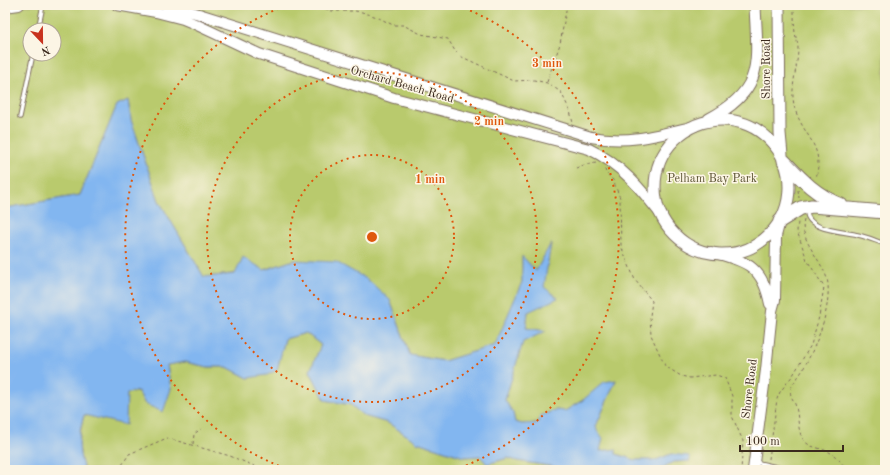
<svg xmlns="http://www.w3.org/2000/svg" width="890" height="475" font-family="'Old Standard TT',serif">
<style>
.park{fill:#b9ca6d;stroke:#7a7a46;fill-rule:evenodd}
.water{fill:#82b6f0;stroke:#5e7087}
.lines{fill:none;stroke-linecap:round;stroke-linejoin:round}
.lane-casing{stroke:#7d6d5d;stroke-width:5.5}
.secondary-casing{stroke:#7d6d5d;stroke-width:12}
.primary-casing{stroke:#7d6d5d;stroke-width:13}
.highway-casing{stroke:#7d6d5d;stroke-width:15}
.path{stroke:#7d6d5d;stroke-width:1;stroke-dasharray:3 3;stroke-linecap:butt}
.lane{stroke:#fff;stroke-width:3.5}
.secondary{stroke:#fff;stroke-width:10}
.primary{stroke:#fff;stroke-width:11}
.highway{stroke:#fff;stroke-width:13}
.ring{fill:none;stroke:#df570d;stroke-width:2;stroke-dasharray:2 4}
.labels{text-anchor:middle;dominant-baseline:central;stroke-width:3;stroke-linejoin:round;paint-order:stroke}
.street-label{font-size:12px;fill:#3b2a1e;stroke:#fcf5e5}
.park-label{font-size:12px;fill:#5a5232;stroke:#fcf5e5}
.centre{fill:#df570d;stroke:#fcf5e5;stroke-width:2}
.ring-label{font-size:12px;text-anchor:middle;font-weight:bold;fill:#df570d;stroke:#fcf5e5;stroke-width:3;stroke-linejoin:round;paint-order:stroke}
</style>
<rect width="100%" height="100%" fill="#fcf5e5"/>
<filter id="ink" filterUnits="userSpaceOnUse"><feTurbulence type="fractalNoise" baseFrequency=".025" numOctaves="2"/><feDisplacementMap in="SourceGraphic" scale="8" xChannelSelector="R" yChannelSelector="G"/><feConvolveMatrix kernelMatrix="1 2 1 2 8 2 1 2 1" color-interpolation-filters="sRGB"/></filter>
<filter id="wash" filterUnits="userSpaceOnUse"><feTurbulence type="fractalNoise" baseFrequency=".012" numOctaves="4" result="noise"/><feDisplacementMap in="SourceGraphic" scale="16" xChannelSelector="R" yChannelSelector="G"/><feGaussianBlur stdDeviation="0.9" result="paint"/><feColorMatrix in="noise" values="0 0 0 0 0 0 0 0 0 0 0 0 0 0 0 0 0 1.4 0 .05"/><feComposite in="paint" operator="in"/></filter>
<g filter="url(#wash)">
<rect width="100%" height="100%" fill="#f8e9d3"/>
<path class="park" d="M5,5H885V470H658L673,462L690,461L671,454L656,460H635L616,454V450L599,451L596,426L616,380L565,411L555,410C541,420 533,428 515,422L513,413L505,400L523,341L545,331L526,328L528,312L543,287L551,244L536,271L522,257V282L496,345L444,361L410,355L390,300L294,260L264,270L204,277L159,201L131,120L128,100L117,105L80,195L5,208ZM30,30H54V54H30Z
M306,333L321,345L310,371L325,400L351,405L364,416L388,423L417,442L464,457L480,456L495,462L508,458L517,461L556,467L557,470H84C77,449 79,436 84,415L127,393L138,391L145,404L171,389L167,365L185,362L208,367H227L248,378L277,370L285,339Z"/>
<path class="water" d="M128,100L131,120L159,201L204,277L235,274L243,257L264,270L294,260L336,262L367,279L390,300L410,355L444,361L495,345L522,282V256L536,271L551,243L544,287L558,298L528,312L526,328L546,331L523,342L505,400L513,413L515,422L522,424L538,423L540,416L555,410L565,411L583,400L604,382L616,380L596,426L597,431L603,438L600,451L616,449V454L635,460H656L671,454L689,456L690,461L673,462L658,470H557L556,467L517,461L508,458L487,464L480,456L464,457L417,442L388,423L364,416L351,405L325,400L310,371L321,345L306,333L285,339L277,370L267,375L248,378L227,367H208L185,362L167,365L171,389L163,412L145,404L138,391L127,393L126,425L84,415C78,435 77,449 84,470H5V208L80,195L117,105Z"/>
</g>
<g filter="url(#ink)">
<g class="lines">
<g class="lane-casing">
<path id="lane" d="M38,30L43,5
M20,117L33,54
M807,210C805,231 844,231 858,235C867,237 876,241 885,244
M755,462L789,470"/>
</g>
<g class="secondary-casing">
<path id="secondary" d="M117,5L156,12L183,19L195,24L259,54L394,98L589,149C621,164 641,189 662,216
M166,5L199,14L591,137C630,144 658,135 695,126
M5,7L19,5
M711,252C746,262 762,264 770,304
M753,470L766,370L772,311L775,300L776,236L780,221"/>
</g>
<g class="primary-casing">
<path id="primary" d="M779,5L780,133L782,155
M709,119C766,89 757,61 755,5
M655 187a67 67 0 1 1 134 0a67 67 0 1 1-134 0Z"/>
</g>
<g class="highway-casing">
<path id="highway" d="M784,161C802,180 816,195 841,205
M780,221L801,208L812,206L885,212"/>
</g>
<path class="path" d="M289,5H299
M314,5L332,11H355L362,12L377,17L393,25H403L421,34L448,39L455,51L460,56L514,81L534,80L547,83L561,92L570,111L573,123
M794,5C794,14 794,24 795,33C796,38 798,43 798,48C798,70 788,90 796,112C806,139 824,146 816,178
M547,82L560,44L567,5
M576,168L584,165L596,163
M605,169L606,173L613,180L620,198L621,246L635,280L652,301L650,316L651,335L665,366L681,376L690,378L716,375L725,378L732,396V416L743,441L741,470
M798,190L799,198
M804,220C798,241 826,263 828,284C830,314 816,346 802,371C799,377 792,383 791,389C789,395 793,399 795,404C799,415 797,430 803,439C809,448 818,447 827,451C835,454 842,463 847,470
M193,444L194,434L201,429
M769,459L777,399L780,392L793,375L811,345L819,317L824,287L807,260L797,231L798,222
M119,470L129,454L167,438L230,456L264,470"/>
<use href="#lane" class="lane"/>
<use href="#secondary" class="secondary"/>
<use href="#primary" class="primary"/>
<use href="#highway" class="highway"/>
</g>
</g>
<g class="ring">
<circle cx="372" cy="237" r="82"/>
<circle cx="372" cy="237" r="165"/>
<path d="M290 470A247 247 0 0 1 285 6M459 6A247 247 0 0 1 454 470"/>
</g>
<g class="labels">
<g class="street-label">
<text transform="translate(767 69) rotate(-90)">Shore Road</text>
<text transform="translate(402 85) rotate(16)">Orchard Beach Road</text>
<text transform="translate(750 389) rotate(-83)">Shore Road</text>
</g>
<g class="park-label">
<text x="712" y="179">Pelham Bay Park</text>
</g>
</g>
<circle cx="372" cy="237" r="6" class="centre"/>
<g class="ring-label">
<text x="547" y="67">3 min</text>
<text x="489" y="125">2 min</text>
<text x="430" y="183">1 min</text>
</g>
<rect width="890" height="475" fill="none" stroke="#fcf5e5" stroke-width="20"/>
<g transform="translate(42 42) rotate(158)"><circle r="19" fill="#fcf5e5" stroke="#afa495"/>
<path d="M0-3L7 15L0 10L-7 15Z" fill="#c8321e"/>
<text y="-6" font-size="11" font-weight="bold" text-anchor="middle" fill="#3b2a1e">N</text>
</g>
<path d="M740 445v6h103v-6" fill="none" stroke="#3b2a1e" stroke-width="2"/>
<text x="746" y="445" font-size="12" fill="#3b2a1e" stroke="#fcf5e5" stroke-width="3" paint-order="stroke">100 m</text>
</svg>
